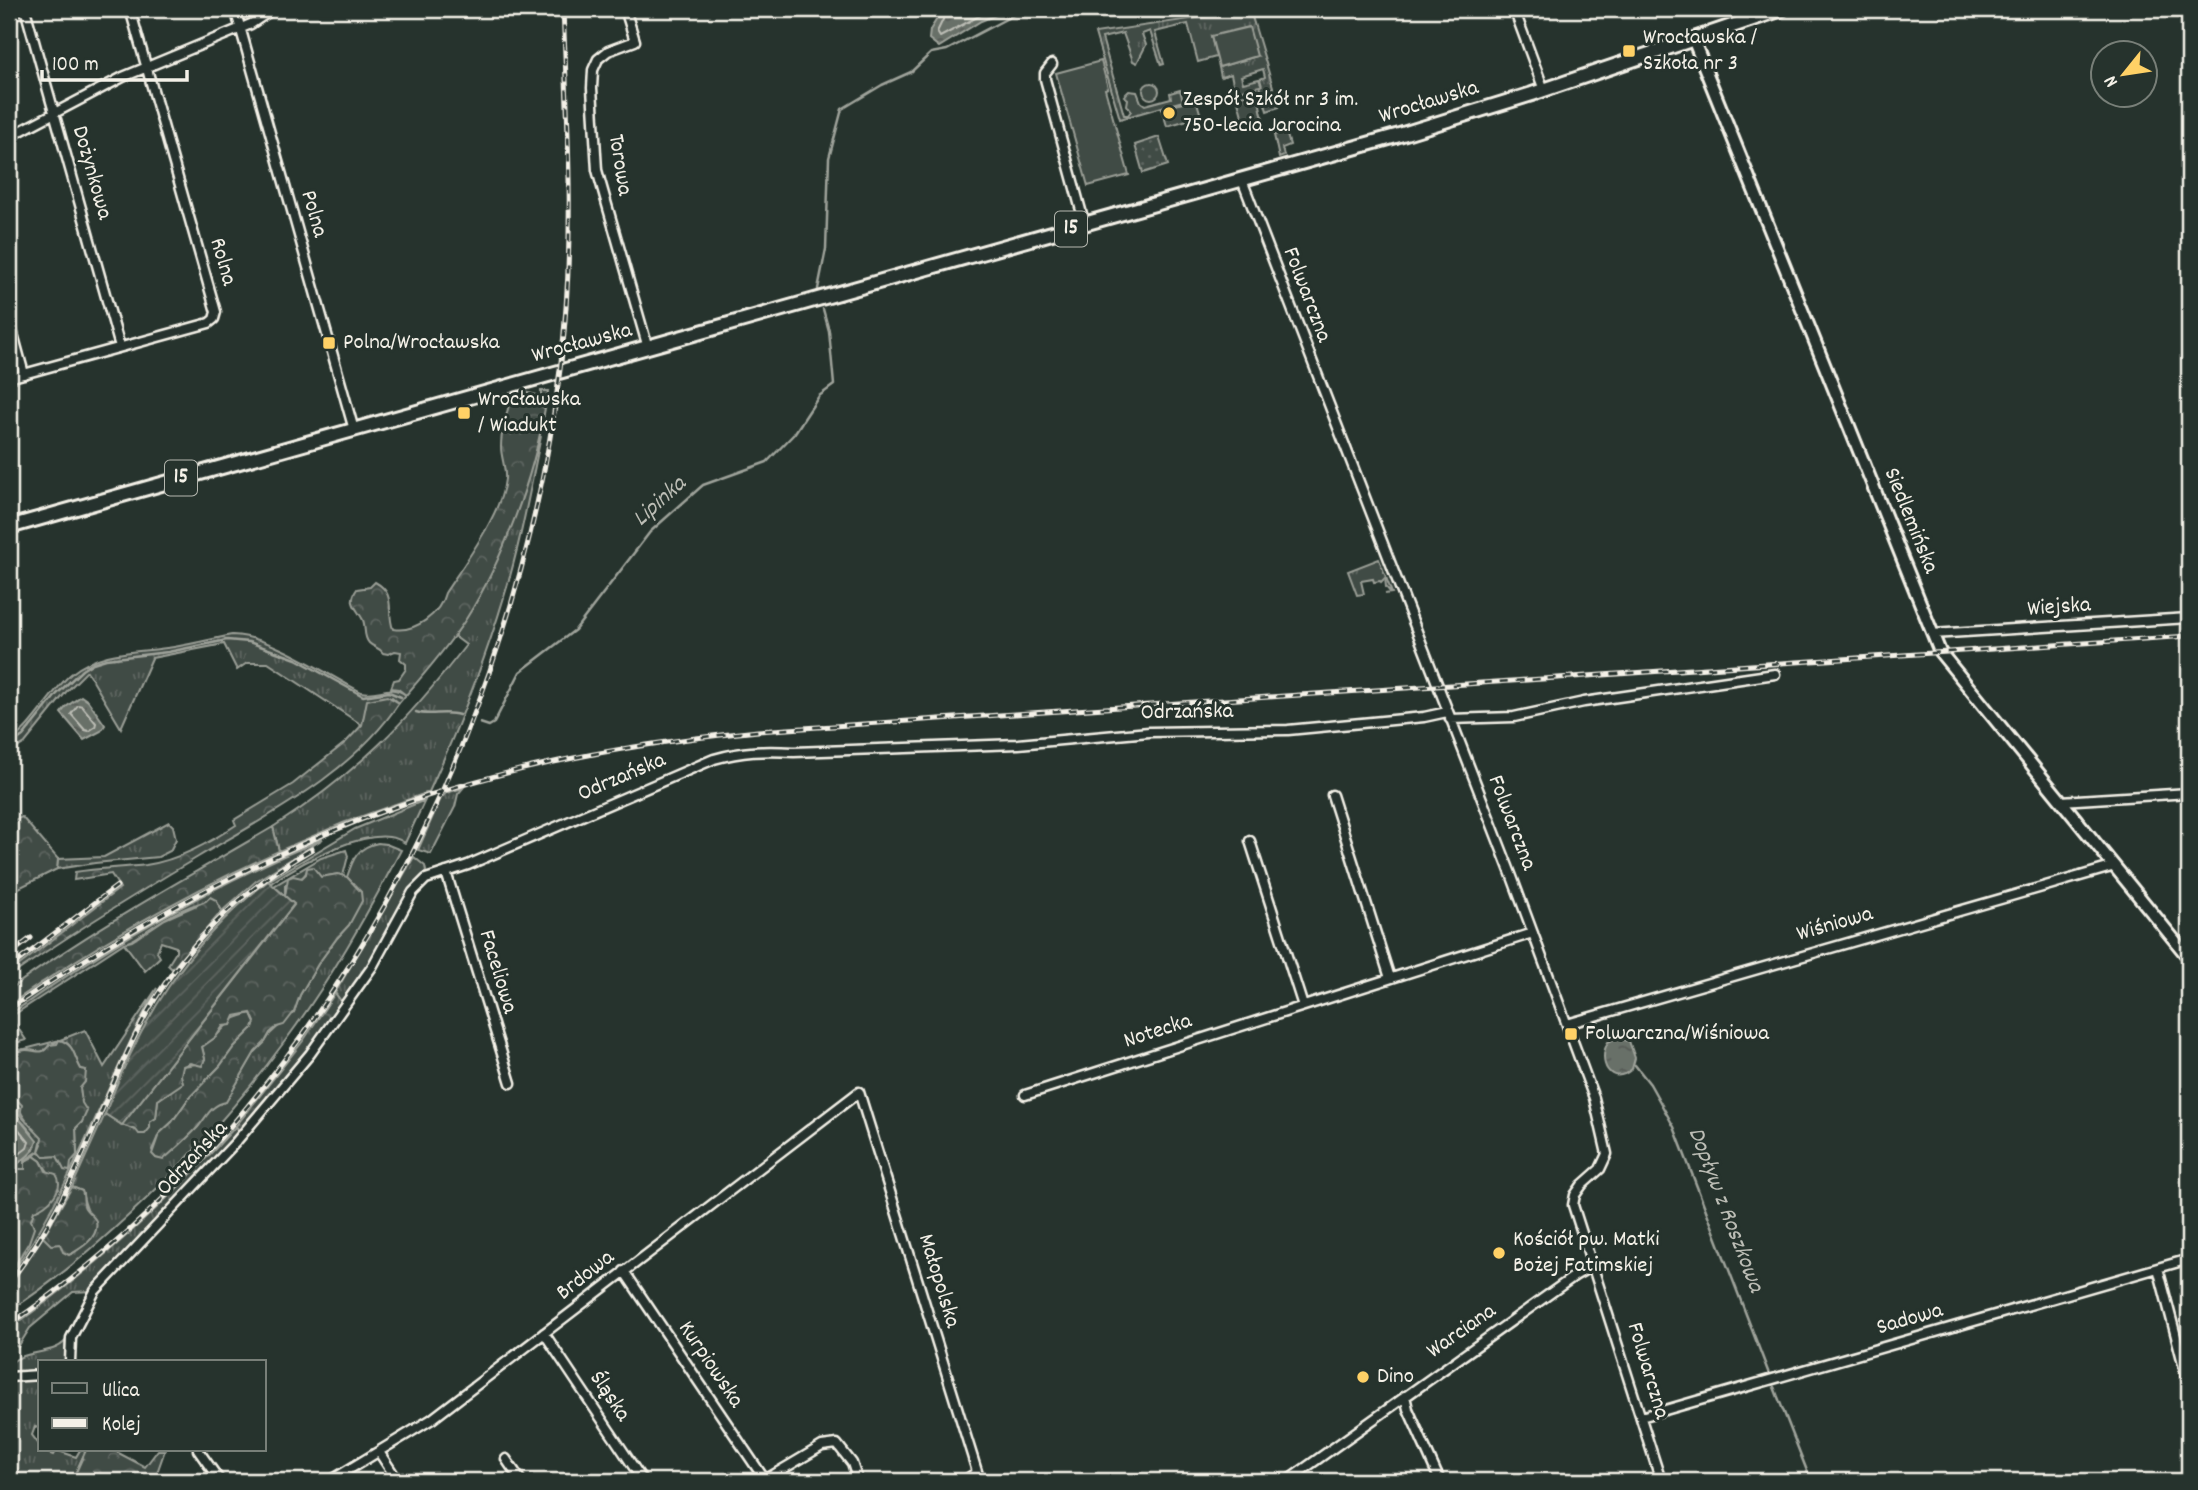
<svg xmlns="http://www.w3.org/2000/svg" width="2198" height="1490" font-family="Dekko,sans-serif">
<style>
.grass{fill:url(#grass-tufts);stroke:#9a9e96;stroke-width:2;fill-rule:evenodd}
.forest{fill:url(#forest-crowns);stroke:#9a9e96;stroke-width:2}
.wetland{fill:url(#wetland-marsh);stroke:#9a9e96;stroke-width:2}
.park{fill:url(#park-dots);stroke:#9a9e96;stroke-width:2}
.garden{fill:url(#garden-furrows);stroke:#9a9e96;stroke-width:2}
.pitch{fill:#414b45;stroke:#9a9e96;stroke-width:2}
.water{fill:url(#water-ripples);stroke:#9fa39b;stroke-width:2}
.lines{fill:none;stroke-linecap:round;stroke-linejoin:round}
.shore{stroke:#bcbdb5;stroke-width:2}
.stream{stroke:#9fa39b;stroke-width:2.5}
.minor-casing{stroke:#f4f1e8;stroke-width:13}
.tertiary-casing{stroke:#f4f1e8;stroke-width:16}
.primary-casing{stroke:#f4f1e8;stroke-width:18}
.minor{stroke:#26332d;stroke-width:8}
.tertiary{stroke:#26332d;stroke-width:10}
.primary{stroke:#26332d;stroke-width:12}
.rail-casing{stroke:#f4f1e8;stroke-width:5}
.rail{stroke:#26332d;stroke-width:2.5;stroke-dasharray:8;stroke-linecap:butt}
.poi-dot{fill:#ffd166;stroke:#26332d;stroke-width:2.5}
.labels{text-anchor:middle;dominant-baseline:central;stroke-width:6;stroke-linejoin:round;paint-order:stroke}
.shield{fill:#26332d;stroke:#b6b8b0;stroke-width:2}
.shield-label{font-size:21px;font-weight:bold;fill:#f4f1e8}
.poi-label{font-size:23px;fill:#f4f1e8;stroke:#26332d;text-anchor:start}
.street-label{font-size:23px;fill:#f4f1e8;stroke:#26332d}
.water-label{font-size:24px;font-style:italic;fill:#bcbdb5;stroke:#26332d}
</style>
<defs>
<pattern id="grass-tufts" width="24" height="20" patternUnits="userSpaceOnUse" patternTransform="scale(1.75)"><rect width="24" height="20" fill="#414b45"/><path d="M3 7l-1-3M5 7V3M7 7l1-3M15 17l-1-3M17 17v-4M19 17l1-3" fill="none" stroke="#5d6560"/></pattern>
<pattern id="forest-crowns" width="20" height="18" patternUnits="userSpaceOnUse" patternTransform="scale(1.75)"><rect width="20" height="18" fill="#414b45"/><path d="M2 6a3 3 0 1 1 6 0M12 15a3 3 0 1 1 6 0" fill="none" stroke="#5d6560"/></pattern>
<pattern id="wetland-marsh" width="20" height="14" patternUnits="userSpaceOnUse" patternTransform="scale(1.75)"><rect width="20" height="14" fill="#414b45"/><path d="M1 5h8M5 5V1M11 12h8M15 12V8" fill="none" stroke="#5d6560"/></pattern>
<pattern id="park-dots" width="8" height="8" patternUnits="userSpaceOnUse" patternTransform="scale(1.75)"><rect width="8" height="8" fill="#414b45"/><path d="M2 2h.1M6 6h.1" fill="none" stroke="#5d6560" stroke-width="1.8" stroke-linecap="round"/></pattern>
<pattern id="garden-furrows" width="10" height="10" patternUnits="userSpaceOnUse" patternTransform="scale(1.75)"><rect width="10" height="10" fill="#414b45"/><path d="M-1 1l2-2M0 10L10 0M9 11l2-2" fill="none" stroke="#5d6560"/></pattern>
<pattern id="water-ripples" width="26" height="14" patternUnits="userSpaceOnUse" patternTransform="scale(1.75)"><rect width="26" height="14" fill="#676f68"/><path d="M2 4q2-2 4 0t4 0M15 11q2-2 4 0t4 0" fill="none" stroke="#565a55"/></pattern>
</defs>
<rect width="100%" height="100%" fill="#26332d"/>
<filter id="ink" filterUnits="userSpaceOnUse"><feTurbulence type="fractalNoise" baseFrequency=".0143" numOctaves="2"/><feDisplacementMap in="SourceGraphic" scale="14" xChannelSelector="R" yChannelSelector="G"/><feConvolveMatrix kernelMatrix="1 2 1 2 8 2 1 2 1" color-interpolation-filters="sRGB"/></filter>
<g filter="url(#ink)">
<path class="grass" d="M1250,10L1279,107L1267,111L1260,86L1238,91L1234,88L1231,74L1221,77L1219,67L1257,56L1211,36L1216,57L1198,62L1188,24L1155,32L1164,64L1161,65L1150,31L1142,34L1146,45L1137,63L1133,61L1123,33L1102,38L1124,115H1128L1131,111L1127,105L1128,99L1124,96L1129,91L1137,92L1141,102L1145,105L1171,98L1170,93L1180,90L1183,101L1120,119L1095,33ZM1263,69L1265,77L1260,79L1262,86L1259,79L1243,83L1241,76Z
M1143 91a8 8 0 1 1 16 0a8 8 0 1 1-16 0Z
M1252,93L1258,96L1263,119L1260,124L1249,126L1244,123L1238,101L1240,96Z
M1286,132L1290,145L1282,148L1284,156L1279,158L1274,135Z
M541,391H548L545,408L514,396L509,399L511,395L524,392L541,396Z
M541,436C530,490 520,545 504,597C484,664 458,728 429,792L343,823L279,851L273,827C356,774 407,722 466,645L454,636C496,576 519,505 541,436Z
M1379,559L1392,593L1385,594L1391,593L1386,587L1385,578L1381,582L1380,581L1374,582L1373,579L1361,581L1364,594L1357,595L1348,571Z
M232,635C269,635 328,675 361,692C379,696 389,683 406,695L399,703L392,697L362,725L268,663H247L237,670L224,644L152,658L121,728L87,671L66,692L25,743L9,753V741C31,730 50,692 71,674C102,649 137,653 174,647C193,644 212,639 232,635Z
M463,788L458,794L455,807L431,854L418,850L441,798L446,793Z
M425,800L405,843C375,820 299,864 271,883L268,881L355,829Z
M169,822L173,826L176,839L170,851L158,857L95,863L57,869L58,859L104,857Z
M323,839L256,881L222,911L216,900C191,902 169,916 149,929C140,935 135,941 124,943L9,1018V1015C107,946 211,885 323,839Z
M378,843L386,844L401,850C366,916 330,981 285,1041C239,1104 187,1161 129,1215C91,1250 53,1283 9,1311V1292L16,1285L13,1281L43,1237L60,1244L72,1254C110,1227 87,1226 82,1191L72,1187L105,1114L122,1125L136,1130L156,1118L158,1100L176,1087L183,1066L196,1064L205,1059L202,1047C206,1042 212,1040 216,1036C234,1019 226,1020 251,1013L255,1022L253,1028L234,1047L220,1066L189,1098L172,1122L159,1134L152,1150L156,1158L163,1159L198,1127L210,1109L232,1091L255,1052L265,1042L270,1034L294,1012L300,995L318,964L337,938L349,925L361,892L347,877C353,859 357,847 378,843Z
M346,850L348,856L343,876L338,874L321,877L313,868L307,869C306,879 294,881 285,885V896L274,886L321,858Z
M414,857L425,866L426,871L343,1004L335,993Z
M157,988C107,1080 76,1181 16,1267L20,1253L29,1242L31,1220L34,1211L59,1189L41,1161L34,1156L39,1151L44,1157L57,1156L71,1162L77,1155L76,1128L82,1122L80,1088L86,1070L81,1069C74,1058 75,1043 59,1040L41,1052L23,1049L9,1056V1053L60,1040L85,1030L104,1067Z
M236,1126L241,1133L176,1204L108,1270L92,1291L73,1292L30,1328L18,1347L9,1343V1329C93,1270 167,1203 236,1126Z
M69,1336L65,1362H40V1370L9,1372V1365C25,1347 57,1358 69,1336Z
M40,1380V1426L39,1428L35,1427L32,1435L40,1446V1450L53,1455L56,1450L76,1457L80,1450H86L72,1481H21L9,1460V1382Z"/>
<path class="forest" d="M514,396L545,408C534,475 503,561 466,619C448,646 427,671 406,695L398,689L391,688L394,680L399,679L406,669V664L400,659L401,652L395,651L388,654L383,653C379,647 374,648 369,643C363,637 366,627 363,620C357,608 347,603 357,589L370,587L375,582C397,594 386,611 393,629C415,633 440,614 445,593C464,564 502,513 505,479C506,468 501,457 501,447C501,431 506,415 511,399Z
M387,696L399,703C353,773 269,815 198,857C134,895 70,934 9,977V973L120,888L111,874L74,880L75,872C99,868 122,868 146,865C179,860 209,843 236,825L234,820L293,784L346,742L362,725L367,700Z
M22,817L58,859L57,869L9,893V822Z
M273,827L279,851C184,894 95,945 9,1005V990C92,929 184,879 273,827Z
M313,867L321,877L338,874L347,877L361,892L362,901L349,925L337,938L318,964L300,995L294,1012L284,1025L277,1027L270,1033L265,1042L255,1052L226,1102C210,1105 207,1117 197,1128C187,1139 174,1150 163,1160L156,1158L152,1154L159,1134L172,1122L189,1098L220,1066L234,1047L253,1028L255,1022L251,1013L235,1016L231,1025L223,1026L216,1037L202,1047L205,1059L202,1066L190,1063L183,1066L181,1075L183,1083L158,1100L156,1118L150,1122V1128L145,1134H139L136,1130L122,1125L294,905L285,896L288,878L293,876L302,878L306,874L307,868Z
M210,897L216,900L222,911L172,969L168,965L176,952V947L161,942L157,952L160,957L145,971L124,943L132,941L165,919L206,901Z
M335,993L343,1004L299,1063L241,1133L236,1126L303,1041Z
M9,1018H11L26,1040L9,1045Z
M59,1040C75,1044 74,1058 81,1069L86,1070L85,1082L80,1088L82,1103L87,1111L82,1122L76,1128L77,1155L71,1162L70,1171L64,1170L57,1156L44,1157L39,1151L42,1144C33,1124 22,1122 16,1099L9,1097V1056C15,1054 21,1050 26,1050C37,1050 43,1056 49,1045L57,1044Z
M34,1156L41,1161L46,1171L56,1174C66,1189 48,1206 34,1211L31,1220L34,1228L29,1242L9,1275V1180C15,1170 22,1162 34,1156Z
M72,1187L82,1191C85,1197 82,1202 85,1208C88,1213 94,1216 96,1221C100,1238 80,1249 69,1255L63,1252L60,1244L51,1245L43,1237Z
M86,1450H113L145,1467L158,1450H165L154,1481H72Z"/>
<path class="wetland" d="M9,1097L16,1099L22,1105L20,1115L42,1138L39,1151L25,1160V1169H17L9,1180L12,1168L34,1150L32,1133L17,1116L19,1108L15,1102L9,1101Z"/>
<path class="park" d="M1159,137L1168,165L1143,173L1135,145Z"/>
<path class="garden" d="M268,881L294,904L122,1125L105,1114C141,1019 186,944 268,881Z"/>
<path class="pitch" d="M1249,27L1257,56L1219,67L1211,36Z
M1101,61L1108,88L1105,89L1129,175L1088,186L1056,73Z
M1196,99L1201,116L1167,126L1162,109Z"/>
<path class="water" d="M943,9H1011L981,21L939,47L929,39L930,30Z
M81,696L88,701L105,725L101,731L84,740L61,713L66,707Z
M1616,1038L1629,1041L1635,1058L1632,1069C1610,1088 1597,1061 1608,1042Z
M9,1101L15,1102L19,1108L17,1116L37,1141C33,1158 17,1160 9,1173Z"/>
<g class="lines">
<path class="shore" d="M948,9L937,32L940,37L992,9
M78,705L82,706L96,723L95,727L89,731L85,730L71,714Z
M9,1108L11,1120L29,1142L27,1148L9,1162"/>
<path class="stream" d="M818,289L826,249L829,158L842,109L882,85L911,72L931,53L947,50L1025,9
M416,712C430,717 444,710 459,715
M480,723L489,726L494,723L520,672L575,630L650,532L703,485L767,462L794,434L819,396L834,385L829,331L823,309
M9,746L23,736L57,694L82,670L93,663L106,659L168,652L227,640L249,642L296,659L363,696L389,692L401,697
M1635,1065L1650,1084L1674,1127L1769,1374
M1774,1387L1811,1481"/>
<g class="minor-casing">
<path id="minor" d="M25,9L120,347
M235,9L354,430
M625,9L635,41L608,51L598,59L593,70L592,88L597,170L648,348
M1514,9L1544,90
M1052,64L1045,73V79L1085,225
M9,137L123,77L251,24L273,9
M1242,180L1511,874L1594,1098L1607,1154L1600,1169L1582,1185L1575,1195L1573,1205L1661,1481
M9,319L24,374
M9,378L209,323L214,319L216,312L130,9
M1932,634L2189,618
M1450,719L1514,717L1584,702L1775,674
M1332,795L1390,978
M2061,801L2189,793
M1250,841L1303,1006
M446,872L511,1083
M1567,1024L2115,866
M1025,1095L1533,933
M2158,1268L2189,1386
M624,1271L765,1480
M544,1333L643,1481
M70,1362L71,1338L95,1291L235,1143L310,1054L372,967L413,892L426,879L468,865L714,759C742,751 765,750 794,752L1018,744L1149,732L1288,730L1424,717L1447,712
M9,1377L40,1375
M1405,1396L1408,1409L1440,1481
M1641,1417L2189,1259
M198,1450L220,1481
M379,1452L398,1481
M506,1459L521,1481
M330,1481L432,1419L859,1092L980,1481
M763,1481L822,1446L837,1444L852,1463L858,1481
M964,1481L977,1472
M1287,1481L1576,1275L1594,1265"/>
</g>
<g class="tertiary-casing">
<path id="tertiary" d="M1693,39L1940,652L2189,958"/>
</g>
<g class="primary-casing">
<path id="primary" d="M9,527L1396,136L1532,94L1782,9
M9,1471L14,1481"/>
</g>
<use href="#minor" class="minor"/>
<use href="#tertiary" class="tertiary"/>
<use href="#primary" class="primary"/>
<g class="rail-casing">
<path id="rail" d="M9,955L31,938
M9,968L117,886
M9,1009C139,921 277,845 427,796C534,761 646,742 758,731L2189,636
M9,1282C71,1206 96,1112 140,1026C178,951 239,891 312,849
M9,1325C323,1111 517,734 561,362C575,244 568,126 563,9"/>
</g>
<use href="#rail" class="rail"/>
</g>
</g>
<g class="poi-dot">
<rect x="1622" y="44" width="14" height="14" rx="3.5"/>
<circle cx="1169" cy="113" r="7"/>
<rect x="322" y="336" width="14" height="14" rx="3.5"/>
<rect x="457" y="406" width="14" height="14" rx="3.5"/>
<rect x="1564" y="1027" width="14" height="14" rx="3.5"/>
<circle cx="1499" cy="1253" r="7"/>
<circle cx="1363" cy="1377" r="7"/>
</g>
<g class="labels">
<g class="shield">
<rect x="1055" y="211.5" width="32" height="35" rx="5"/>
<rect x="165" y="460.5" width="32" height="35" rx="5"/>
</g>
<g class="shield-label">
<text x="1071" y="229">15</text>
<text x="181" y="478">15</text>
</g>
<g class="poi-label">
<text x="1643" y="38">Wrocławska /<tspan x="1643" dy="26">Szkoła nr 3</tspan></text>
<text x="1183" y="100">Zespół Szkół nr 3 im.<tspan x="1183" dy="26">750-lecia Jarocina</tspan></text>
<text x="343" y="343">Polna/Wrocławska</text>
<text x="478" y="400">Wrocławska<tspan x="478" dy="26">/ Wiadukt</tspan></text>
<text x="1585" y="1034">Folwarczna/Wiśniowa</text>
<text x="1513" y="1240">Kościół pw. Matki<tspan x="1513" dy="26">Bożej Fatimskiej</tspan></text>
<text x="1377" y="1377">Dino</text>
</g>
<g class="street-label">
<text transform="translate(1429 103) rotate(-17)">Wrocławska</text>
<text transform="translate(619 165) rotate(81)">Torowa</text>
<text transform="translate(91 173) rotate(74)">Dożynkowa</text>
<text transform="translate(313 214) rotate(74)">Polna</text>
<text transform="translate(222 262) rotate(74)">Rolna</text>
<text transform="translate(1306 295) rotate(69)">Folwarczna</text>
<text transform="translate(582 344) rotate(-15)">Wrocławska</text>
<text transform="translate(1910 521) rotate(68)">Siedlemińska</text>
<text transform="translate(2059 608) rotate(-4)">Wiejska</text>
<text transform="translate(1187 713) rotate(-1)">Odrzańska</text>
<text transform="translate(622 778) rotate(-23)">Odrzańska</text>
<text transform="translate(1511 823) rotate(69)">Folwarczna</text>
<text transform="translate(1835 925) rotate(-16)">Wiśniowa</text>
<text transform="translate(497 972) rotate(73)">Faceliowa</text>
<text transform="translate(1158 1032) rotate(-18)">Notecka</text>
<text transform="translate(193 1159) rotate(-47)">Odrzańska</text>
<text transform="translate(586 1276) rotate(-38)">Brdowa</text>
<text transform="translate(938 1281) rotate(73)">Małopolska</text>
<text transform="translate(1910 1320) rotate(-16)">Sadowa</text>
<text transform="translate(1462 1332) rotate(-35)">Warciana</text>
<text transform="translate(710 1365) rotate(56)">Kurpiowska</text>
<text transform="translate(1647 1371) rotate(73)">Folwarczna</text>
<text transform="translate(609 1397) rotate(56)">Śląska</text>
</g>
<g class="water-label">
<text transform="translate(660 502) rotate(-42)">Lipinka</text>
<text transform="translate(1725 1210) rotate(69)">Dopływ z Roszkowa</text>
</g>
</g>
<rect width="2198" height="1490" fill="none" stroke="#26332d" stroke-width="35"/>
<rect x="18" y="18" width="2163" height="1455" fill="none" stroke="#f4f1e8" stroke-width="2.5" filter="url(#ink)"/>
<rect x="38" y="1360" width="228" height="91" fill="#26332d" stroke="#787f78" stroke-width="2"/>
<rect x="52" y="1383" width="35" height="10" fill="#26332d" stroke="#787f78" stroke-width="2"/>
<text x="102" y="1396" font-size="21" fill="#f4f1e8">Ulica</text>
<rect x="52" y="1418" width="35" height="10" fill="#f4f1e8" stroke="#787f78" stroke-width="2"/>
<text x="102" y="1430" font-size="21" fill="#f4f1e8">Kolej</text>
<g transform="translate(2124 74) rotate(240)"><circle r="33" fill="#26332d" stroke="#787f78" stroke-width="2"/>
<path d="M0-5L12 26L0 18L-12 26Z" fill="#ffd166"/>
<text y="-10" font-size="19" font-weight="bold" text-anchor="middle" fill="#f4f1e8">N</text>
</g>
<path d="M42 70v10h145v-10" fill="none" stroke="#f4f1e8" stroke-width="3.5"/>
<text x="52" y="70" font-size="21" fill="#f4f1e8" stroke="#26332d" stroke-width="5" paint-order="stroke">100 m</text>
</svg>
